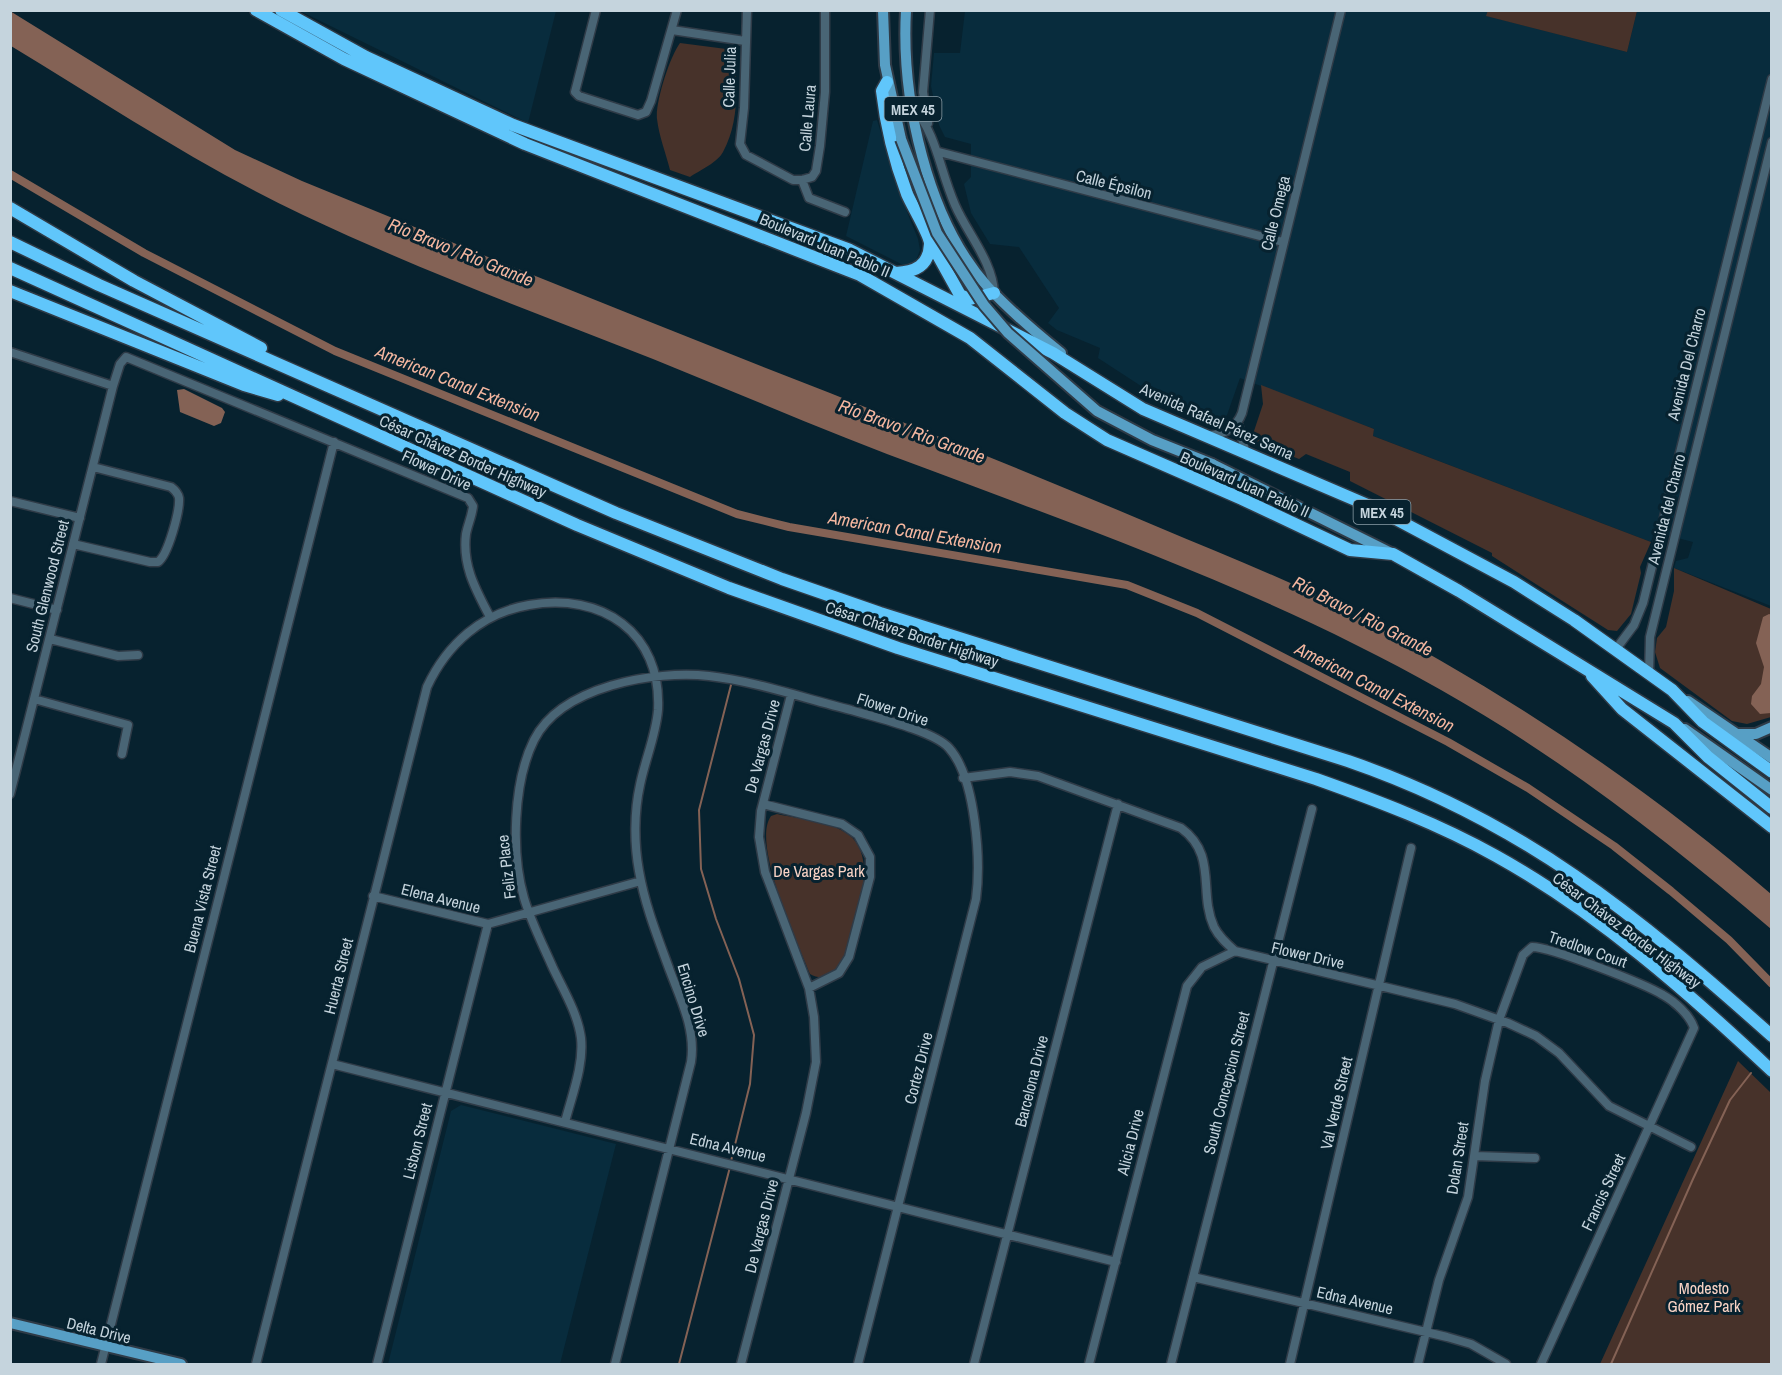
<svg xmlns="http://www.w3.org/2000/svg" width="1782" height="1375" font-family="'Archivo Narrow',sans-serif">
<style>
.built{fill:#082c3d}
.green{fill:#47322a}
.water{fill:#846255}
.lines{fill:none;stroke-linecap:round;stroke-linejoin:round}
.stream{stroke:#846255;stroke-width:2}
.canal{stroke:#846255;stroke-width:8}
.minor-casing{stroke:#2f3b47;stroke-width:11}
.major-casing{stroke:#2f3b47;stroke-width:14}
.highway-casing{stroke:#2f3b47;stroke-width:15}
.minor{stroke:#496575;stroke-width:8}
.major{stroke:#579fc5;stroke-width:10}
.highway{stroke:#60c6fb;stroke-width:12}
.major-bridge-casing{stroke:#2f3b47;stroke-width:14;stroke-linecap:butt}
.major-bridge{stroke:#579fc5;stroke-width:10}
.labels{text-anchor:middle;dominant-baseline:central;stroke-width:6;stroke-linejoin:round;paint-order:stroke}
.shield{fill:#07222f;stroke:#8c9fa9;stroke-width:1.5}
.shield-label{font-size:15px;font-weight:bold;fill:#c5d4dd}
.street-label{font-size:16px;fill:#c5d4dd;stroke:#07222f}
.park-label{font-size:16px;fill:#f9d3c5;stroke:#07222f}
.water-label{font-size:18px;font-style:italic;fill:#f5b7a0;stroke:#07222f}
</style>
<rect width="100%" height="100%" fill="#07222f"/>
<path class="built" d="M300,11H556L528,123Z
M965,11H1488L1487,16L1627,52L1637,11H1771V606L1674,568L1676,561L1688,558L1693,542L1654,532L1651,542L1373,436L1374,429L1240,378L1227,415L1220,423L1182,408L1141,386L1098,358L1100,348L1057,330L1048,323L1059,308L1019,247L990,244L971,213L964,184L971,177V144L945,137L939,125L931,86L934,53H960Z
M877,120L899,192L918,239L920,250L914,266H905L846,236L873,121Z
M461,1105L616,1144L560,1364H388L451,1111Z"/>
<path class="green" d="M1488,10H1637V11L1627,52L1486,16Z
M680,43L734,50C737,84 740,121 723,152C718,162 699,171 690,177L670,170C666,154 659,136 657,119C655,103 670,56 680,43Z
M1261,385L1374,429L1373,436L1651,542L1640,567L1641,573L1631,614L1617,631L1608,630L1492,556V553L1350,481V472L1306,454L1299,459L1255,441L1252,437L1263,404Z
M1674,568L1771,609V717L1747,724L1732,721L1660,668L1655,652L1657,638L1666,627L1674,591Z
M777,814C799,819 831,821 849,835C881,859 853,926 845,958C837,971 826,983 810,974C798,943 751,844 771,816Z
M1738,1061L1771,1093V1364H1600Z"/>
<path class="water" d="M10,11L235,150L302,181C477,253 653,324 830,393C940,437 1050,481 1158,527C1224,555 1291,581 1355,614C1504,691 1643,784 1771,894V929C1668,841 1560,757 1441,690C1277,597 1106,536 930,470C836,436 745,396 653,359C536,313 417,269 303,215C201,167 107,104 11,46Z
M184,389L222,408L225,412L221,423L214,426L180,412L177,390Z
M1769,614L1772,615L1771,713L1760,714L1751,704L1752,696L1761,684L1764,667L1756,643L1763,617Z"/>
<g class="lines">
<path class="stream" d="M731,1161L750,1084L754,1035L739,979L716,919L701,869L699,810L732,681
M679,1364L730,1167
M1611,1364L1693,1179L1730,1100L1751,1073"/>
<path class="canal" d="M10,174L144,253L335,351L737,514L789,527L1127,585L1197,613L1448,742L1528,788L1614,846L1671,891L1729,940L1772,984"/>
<g class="minor-casing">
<path id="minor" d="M596,10L575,92L579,96L638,115L646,112L651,101L677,10
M747,10L744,108L740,144L746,155L793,180H802L812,177L816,171L820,146L825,92V10
M672,30L745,41
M912,103C939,141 938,165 955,205C967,233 993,262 994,293
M928,123L923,92L930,10
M939,152L1283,242
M802,180L809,198L845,212
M10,352L113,386
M1238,423L1246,454
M1206,436C1223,435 1236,429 1242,413L1341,10
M10,501L80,518
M73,544L150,562H158C168,555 180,511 179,498C178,493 175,490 171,487L93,467
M10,598L57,610
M50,639L118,656L138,655
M1616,649L1634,625L1643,603L1772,79
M1649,673L1650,637L1772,142
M34,699L128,725L122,754
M963,778L1010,772L1038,776L1181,828C1218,855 1198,892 1214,927C1219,937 1227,944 1235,951L1455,1004L1508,1023L1536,1036L1559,1053L1609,1106L1691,1147
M10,794L113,386L120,364L126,357L468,498L473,506C472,516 468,524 466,534C462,566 476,590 490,617
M763,804L842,824L858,835L870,857V877L849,957L839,973L809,988
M373,896L488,924L641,881
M332,1064L1116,1262
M565,1122C572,1095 584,1065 581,1038C578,1014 563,989 553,968C543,945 531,922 524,898C511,854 513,782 534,740C561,686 655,670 709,676C755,681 806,699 851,710C874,717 934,731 949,748C976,778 981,861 976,899L858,1364
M1475,1156L1535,1158
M1193,1277L1447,1337L1471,1344L1506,1364
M101,1364L334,442
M256,1364L427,687C447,644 482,613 529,605C601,592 662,632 658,710C656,735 645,760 640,785C634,812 634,844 639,871C645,906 658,938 670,971C681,1000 696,1030 691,1062L615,1364
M377,1364L488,924
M741,1364L806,1113L816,1062L814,1017L809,988L765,872L759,837L761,811L791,695
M974,1364L1118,804
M1089,1364L1187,986L1202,967L1235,951
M1171,1364L1312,809
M1290,1364L1411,848
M1418,1364L1439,1280L1468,1197L1485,1081L1499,1020L1523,955L1532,947C1551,947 1645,984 1663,995C1674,1001 1690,1015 1694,1028L1541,1364"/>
</g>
<g class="major-casing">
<path id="major" d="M883,10L885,65L901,139
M906,10C901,99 927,219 987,286C1010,311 1035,332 1061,353
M1212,464L1391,553
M1688,701L1772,758
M1685,729L1772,790
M1739,734H1756L1772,727
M10,1323L181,1364"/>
</g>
<g class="highway-casing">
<path id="highway" d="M256,10L344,59L525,144L860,275L970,338L1065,413L1107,440L1242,499L1350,550L1393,554L1459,591L1674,723L1708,757L1772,808
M281,10L366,57L513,125L850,250L1053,353L1143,409L1379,510L1514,582L1574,620L1672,690L1703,722L1772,772
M887,82L882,91C886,126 895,162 907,194C912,206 930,235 930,244C929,266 915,272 896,273
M10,208L134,281L261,348
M930,241L960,295L970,299L994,293
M10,242L99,285L616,513L782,579L880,613L1348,761C1523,821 1636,915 1772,1036
M10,268L577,525L729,588L898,648L1316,779C1378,801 1439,824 1496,856C1597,912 1688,992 1772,1071
M10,291L244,385L278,395
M1592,676L1622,709L1772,827"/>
</g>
<use href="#minor" class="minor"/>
<use href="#major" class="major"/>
<use href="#highway" class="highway"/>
<g class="major-bridge-casing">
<path id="major-bridge" d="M901,139L937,233L984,305L1008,333L1097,411L1152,440L1212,464"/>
</g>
<use href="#major-bridge" class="major-bridge"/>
</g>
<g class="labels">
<g class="shield">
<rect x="884.5" y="97" width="57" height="24" rx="4.5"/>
<rect x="1353.5" y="500" width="57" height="24" rx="4.5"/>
</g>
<g class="shield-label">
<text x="913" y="109">MEX 45</text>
<text x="1382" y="512">MEX 45</text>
</g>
<g class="street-label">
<text transform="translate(729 77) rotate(-88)">Calle Julia</text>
<text transform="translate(807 118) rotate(-85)">Calle Laura</text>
<text transform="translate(1114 184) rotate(14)">Calle Épsilon</text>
<text transform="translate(1275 213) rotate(-76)">Calle Omega</text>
<text transform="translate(825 245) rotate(23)">Boulevard Juan Pablo II</text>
<text transform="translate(1686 364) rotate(-76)">Avenida Del Charro</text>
<text transform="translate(1217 421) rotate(24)">Avenida Rafael Pérez Serna</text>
<text transform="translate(463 456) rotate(24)">César Chávez Border Highway</text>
<text transform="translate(437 470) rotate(25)">Flower Drive</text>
<text transform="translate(1245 484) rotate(24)">Boulevard Juan Pablo II</text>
<text transform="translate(1666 509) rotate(-76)">Avenida del Charro</text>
<text transform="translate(47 586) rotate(-76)">South Glenwood Street</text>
<text transform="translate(912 634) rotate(18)">César Chávez Border Highway</text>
<text transform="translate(893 709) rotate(18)">Flower Drive</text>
<text transform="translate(762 746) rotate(-75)">De Vargas Drive</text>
<text transform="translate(506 867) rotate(-97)">Feliz Place</text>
<text transform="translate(441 898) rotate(14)">Elena Avenue</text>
<text transform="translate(202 899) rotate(-76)">Buena Vista Street</text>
<text transform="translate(1627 930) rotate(37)">César Chávez Border Highway</text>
<text transform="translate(1588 949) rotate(19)">Tredlow Court</text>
<text transform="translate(1308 955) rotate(13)">Flower Drive</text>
<text transform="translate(338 976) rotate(-76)">Huerta Street</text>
<text transform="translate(694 1000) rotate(73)">Encino Drive</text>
<text transform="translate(918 1068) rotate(-76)">Cortez Drive</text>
<text transform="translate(1031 1081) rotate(-76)">Barcelona Drive</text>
<text transform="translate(1226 1083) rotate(-76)">South Concepcion Street</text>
<text transform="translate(1336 1103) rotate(-77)">Val Verde Street</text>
<text transform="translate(417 1141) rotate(-76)">Lisbon Street</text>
<text transform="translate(1130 1142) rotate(-76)">Alicia Drive</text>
<text transform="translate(728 1147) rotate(14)">Edna Avenue</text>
<text transform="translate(1457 1158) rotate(-81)">Dolan Street</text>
<text transform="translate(1603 1192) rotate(-65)">Francis Street</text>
<text transform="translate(761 1226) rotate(-76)">De Vargas Drive</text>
<text transform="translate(1355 1300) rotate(13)">Edna Avenue</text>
<text transform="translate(99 1330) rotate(14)">Delta Drive</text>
</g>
<g class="park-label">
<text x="819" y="871">De Vargas Park</text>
<text x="1704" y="1288">Modesto<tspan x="1704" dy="18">Gómez Park</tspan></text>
</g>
<g class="water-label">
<text transform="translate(461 252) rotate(22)">Río Bravo / Rio Grande</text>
<text transform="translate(458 383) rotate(22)">American Canal Extension</text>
<text transform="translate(912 431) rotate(20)">Río Bravo / Rio Grande</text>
<text transform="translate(915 532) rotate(10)">American Canal Extension</text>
<text transform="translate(1363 616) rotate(27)">Río Bravo / Rio Grande</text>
<text transform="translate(1375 687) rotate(27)">American Canal Extension</text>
</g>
</g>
<rect width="1782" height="1375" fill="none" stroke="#c5d4dd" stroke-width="24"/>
</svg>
